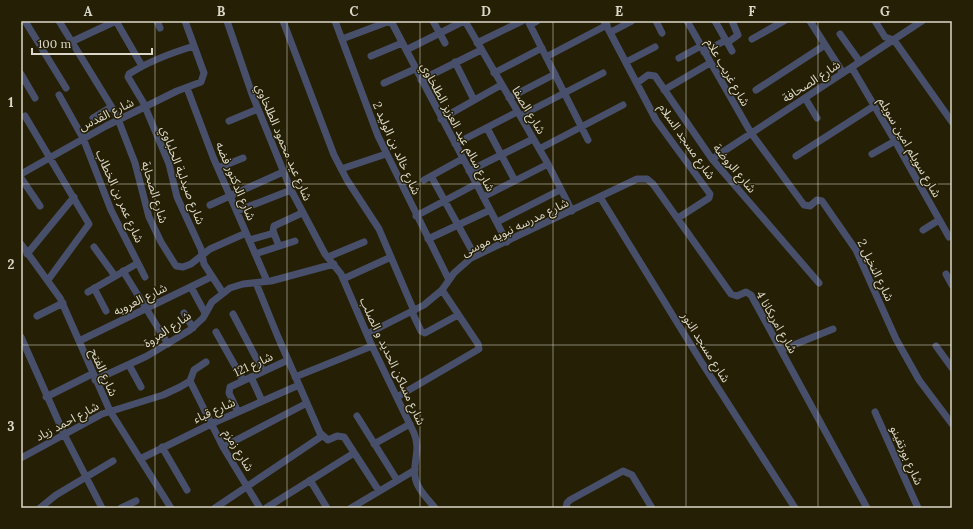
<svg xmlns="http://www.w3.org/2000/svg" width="973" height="529" font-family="Lora,'Noto Sans Arabic',serif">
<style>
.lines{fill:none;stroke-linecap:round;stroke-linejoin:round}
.street{stroke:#484f6a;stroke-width:7}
.grid{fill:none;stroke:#dbd8c9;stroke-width:1;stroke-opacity:0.55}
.labels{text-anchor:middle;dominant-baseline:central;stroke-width:3;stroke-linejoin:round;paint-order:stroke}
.street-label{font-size:12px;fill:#dbd8c9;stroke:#251f05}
.neatline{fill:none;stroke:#dbd8c9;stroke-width:1.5}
.grid-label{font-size:13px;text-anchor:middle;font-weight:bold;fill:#dbd8c9}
</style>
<rect width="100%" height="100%" fill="#251f05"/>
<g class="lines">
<path class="street" d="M25,21L66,88
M59,21L116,114L135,163L149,217L161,242L176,266L183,267L191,264L210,249L246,233
M116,21L142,66
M157,21L160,28
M227,21L252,94L291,190L325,254L341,274L372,346L414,433C421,450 413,460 415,476C416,488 428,499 435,508
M283,21L334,155L347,180L379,229L414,311
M335,21L378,136L449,280
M391,21L507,242
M433,21L445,43
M465,21L548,164L572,211
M528,21L588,140
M604,21L656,120L710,194L709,198L678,218
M656,21L662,33
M687,21L751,133L804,205L810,206L817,200L822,201L856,250L896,339L919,380L952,424
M715,21L732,51
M810,21L843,73
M875,21L885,37L894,40L952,122
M530,25L537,21
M611,32L632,21
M840,34L860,62
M342,39L390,21
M752,39L784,21
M71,42L116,21
M477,43L522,21
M727,43L738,35L732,21
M194,46C171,53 149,61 129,74L128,77L143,102L169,164L177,197L201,249L204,264L223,293
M406,50L464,21
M704,52L726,40
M371,56L402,43
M546,57L607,25
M679,58L701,46
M455,62L474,100
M626,62L655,47
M852,68L895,141L949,237
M494,73L542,48
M21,74L35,98
M421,80L481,50
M384,83L415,69
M637,83L648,75L655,76L712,159L819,283
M187,88L213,157L267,281
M664,90L710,63
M756,90L825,45
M59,95L83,138L111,210L145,277
M509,98L555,74
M805,98L817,118
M25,116L89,224L48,280
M520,116L603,73
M93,118L111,107
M441,119L501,85
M229,121L258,109
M487,128L515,181
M455,144L517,112
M539,149L623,105
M872,154L895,141
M796,156L874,106
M712,159L922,21
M218,168L243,158
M341,169L386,154
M469,171L533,139
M21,174L106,126L177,91L201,82L204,73L185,21
M431,176L475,256
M21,178L40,206
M424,180L462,159
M483,197L548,164
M600,197L702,363L795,508
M210,205L283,172
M237,211L291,190
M416,216L476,184
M497,222L560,190
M923,230L939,220
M428,239L490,210
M249,240L274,233
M21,244L60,298L110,411L171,508
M279,246L273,231L274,226L302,213
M94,247L115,276
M27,254L74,197
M255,254L295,241
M328,257L364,242
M123,271L168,344
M946,274L952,285
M343,279L391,257
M256,283L278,337L320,433L328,440L337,436L344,437L379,491
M191,287L205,313
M94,288L106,311
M88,292L138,263
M412,312L421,331L425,333L458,315
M184,313L193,328
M233,314L263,371
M37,316L63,303
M216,332L243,380
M367,334L424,305L442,290L454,273L471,258L637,179H647L653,184L731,294L737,296L746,292L751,295L867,508
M21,337L64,434L102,508
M79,341L211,277
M936,346L952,368
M781,350L833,329
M129,365L141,387
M251,377L262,401
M295,377L372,346
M95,380L147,356L190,330L203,318L212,302L230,288L243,284L271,281L334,264
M190,381L223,447L260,508
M46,397L92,374
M397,397L479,349L478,344L442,290
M238,412L229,393L230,387L288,360
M875,412L918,508
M357,416L397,480
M374,444L410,424
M162,447L187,490
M223,447L307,403
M21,458L102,414L163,395L180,387L190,381L194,370L206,362
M140,459L211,424L299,385
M310,480L327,508
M40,508L56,495L113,461
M121,508L136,501
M215,508L322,436
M266,508L354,453
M351,508L415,470
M566,508L567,503L570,500L623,471L632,475L652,508"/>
</g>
<path class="grid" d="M155,21V508M287,21V508M420,21V508M553,21V508M686,21V508M818,21V508M21,184H952M21,345H952"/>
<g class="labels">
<g class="street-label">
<text transform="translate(728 72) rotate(60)">شارع غريب علام</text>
<text transform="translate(811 81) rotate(-33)">شارع الصحافة</text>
<text transform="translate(529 110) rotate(59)">شارع الصفا</text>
<text transform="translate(106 114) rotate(-26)">شارع القدس</text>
<text transform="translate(458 127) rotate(62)">شارع سالم عبد العزيز الطلخاوي</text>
<text transform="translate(687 141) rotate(55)">شارع مسجد السلام</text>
<text transform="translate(284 142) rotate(67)">شارع عيد محمود الطلخاوي</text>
<text transform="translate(910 147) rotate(60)">شارع سويلم امين سويلم</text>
<text transform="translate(397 148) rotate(66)">شارع خالد بن الوليد 2</text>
<text transform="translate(735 168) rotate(50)">شارع الروضة</text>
<text transform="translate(183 175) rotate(69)">شارع صيدلية الحلباوي</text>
<text transform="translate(236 181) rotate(67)">شارع الدكتور فضه</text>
<text transform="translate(155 192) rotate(73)">شارع الصحابة</text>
<text transform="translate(120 196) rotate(66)">شارع عمر بن الخطاب</text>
<text transform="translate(515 227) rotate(-26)">شارع مدرسه نبويه موسى</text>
<text transform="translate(876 270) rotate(64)">شارع النخيل 2</text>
<text transform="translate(140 299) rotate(-26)">شارع العروبه</text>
<text transform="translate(777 322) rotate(60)">شارع امريكانا 4</text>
<text transform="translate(167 329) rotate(-34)">شارع المروة</text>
<text transform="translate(706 347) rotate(58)">شارع مسجد النور</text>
<text transform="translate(393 361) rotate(65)">شارع مساكن الحديد و الصلب</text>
<text transform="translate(253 364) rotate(-25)">شارع 121</text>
<text transform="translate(104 372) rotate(66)">شارع الفتح</text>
<text transform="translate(214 410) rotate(-24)">شارع قباء</text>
<text transform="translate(67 421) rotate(-28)">شارع احمد زياد</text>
<text transform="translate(239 450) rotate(59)">شارع زمزم</text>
<text transform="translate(907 455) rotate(66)">شارع بورتفينو</text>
</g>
</g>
<rect width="973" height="529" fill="none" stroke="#251f05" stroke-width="44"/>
<path d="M32 48v6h120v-6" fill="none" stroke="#dbd8c9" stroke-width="2"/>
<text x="38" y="48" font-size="12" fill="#dbd8c9" stroke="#251f05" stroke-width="3" paint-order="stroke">100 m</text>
<rect x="22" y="22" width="929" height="485" class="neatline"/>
<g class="grid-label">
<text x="88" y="16">A</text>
<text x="221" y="16">B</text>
<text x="354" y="16">C</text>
<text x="486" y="16">D</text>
<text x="619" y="16">E</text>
<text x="752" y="16">F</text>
<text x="885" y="16">G</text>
<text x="11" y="107">1</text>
<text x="11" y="269">2</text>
<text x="11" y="431">3</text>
</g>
</svg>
